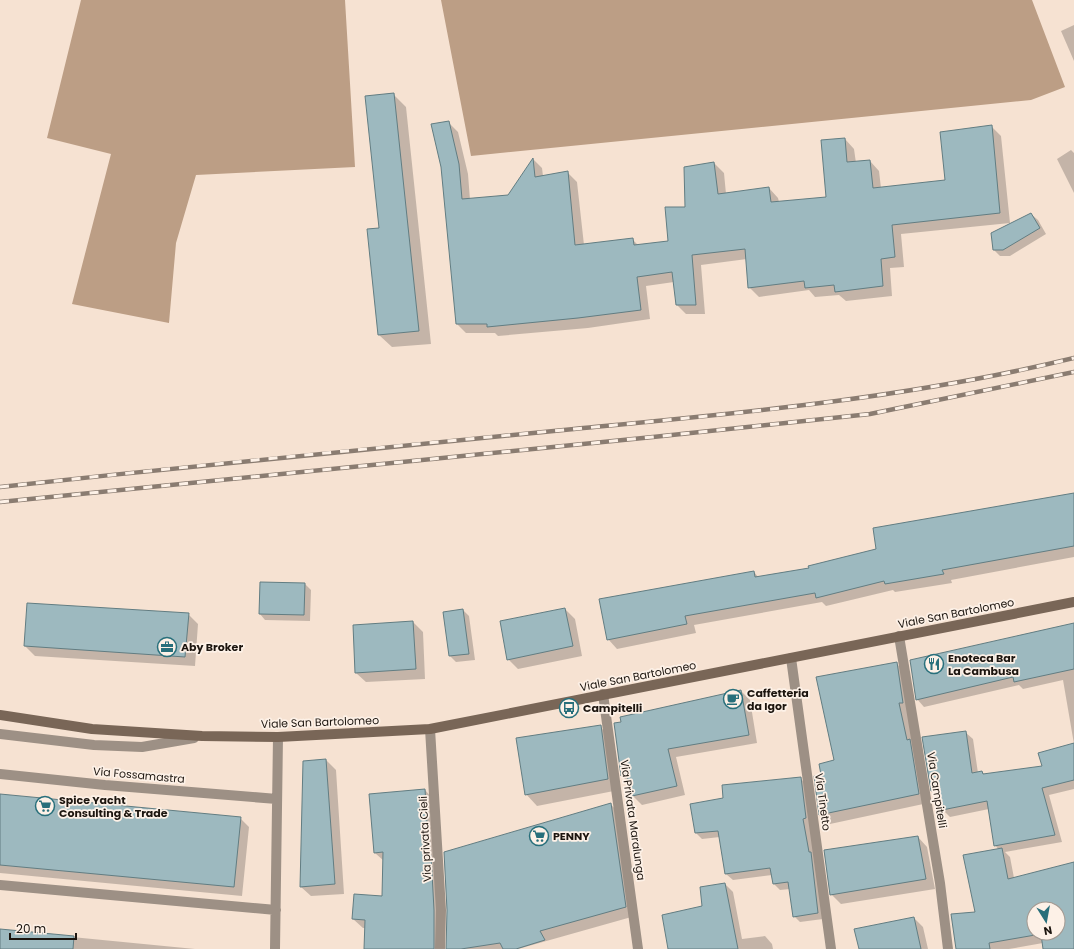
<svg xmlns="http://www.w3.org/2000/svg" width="1074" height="949" font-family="Poppins,sans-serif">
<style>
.water{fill:#bc9e85}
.shadow{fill:#0003;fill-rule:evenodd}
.building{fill:#9db9bf;stroke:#627d82;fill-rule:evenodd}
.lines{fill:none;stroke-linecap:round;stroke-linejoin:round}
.street{stroke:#9d9085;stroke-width:10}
.secondary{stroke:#796657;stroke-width:10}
.rail-casing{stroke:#8a7c71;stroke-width:4.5}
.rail{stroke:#fdf1e7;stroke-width:3;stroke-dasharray:9;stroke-linecap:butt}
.labels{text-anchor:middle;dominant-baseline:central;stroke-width:3.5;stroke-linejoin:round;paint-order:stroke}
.street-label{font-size:11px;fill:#1c150f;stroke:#fdf1e7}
.poi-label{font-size:11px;font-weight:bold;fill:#1c150f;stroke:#fdf1e7;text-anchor:start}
</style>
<rect width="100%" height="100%" fill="#f6e2d2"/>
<path class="water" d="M81,0H345L355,167L196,175L176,243L169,323L72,304L111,154L47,138Z
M441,0H1032L1065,87L1031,100L471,156Z"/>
<path class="shadow" d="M1074,25V61L1061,31Z
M393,94L406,107L431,344L392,347L379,335L380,229Z
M448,122L458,132L468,174L470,200L509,196L533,159L542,168L543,176L567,172L577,182L584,245L632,239L639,246L670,242L686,208L714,163L724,173L726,194L769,188L778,198L779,202L828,198L845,139L854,149L856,163L870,161L879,171L881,188L946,181L991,126L1001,136L1010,223L901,234L904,267L890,268L892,296L846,301L839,295L815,297L809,290L759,297L749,287L747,259L701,265L705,314H686L677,305L674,282L646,286L650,319L588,328L498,336L495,333H466L457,324Z
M1071,150L1074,153V193L1057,159Z
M1031,214L1038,220L1046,234L1010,256H1000L994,250Z
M1074,494V557L951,580L952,583L895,592L893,590L826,606L822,602L694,625L696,633L617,649L608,639L754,572L759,578L810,569Z
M305,584L311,590L310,621L265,620L260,614Z
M565,609L575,619L582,656L518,669L508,659Z
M463,610L469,616L475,660L456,662L450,656Z
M188,614L198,624L195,666L35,656L25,646Z
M413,622L423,632L425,679L366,682L356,673Z
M1074,624V744L1063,680L1023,689L1019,685L924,707L917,699Z
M896,663L906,673L928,803L830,824L820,815L822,776L835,761Z
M741,691L750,700L757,743L676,757L685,795L642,805L633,796L630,784L622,776Z
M600,727L612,738L619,790L537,806L526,794Z
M965,732L973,739L978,773L982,772L985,775L1043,767L1074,744V789L1049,795L1062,842L1005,852L1010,857L1014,878L1074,863V949H1044L1043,943L1009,949H957L976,913L999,850L995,845L989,809L950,817L943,810L941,798L932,790ZM1034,909H1058V933H1034Z
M326,760L336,770L344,894L311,896L301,887Z
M800,778L807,785L823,919L800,922L794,916L790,889L780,890L774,884L772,875L733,880L726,874L720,837L702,839L696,833L724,799Z
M425,790L434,800L443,949H365L366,928H363L353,919L383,898L384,861L375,853Z
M0,795L240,818L249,827L242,896L0,873Z
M610,804L620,813L635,916L518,949H448Z
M918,837L927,847L935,889L841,904L831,894Z
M725,884L733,892L742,939L765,936L772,944L773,949H669L703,907Z
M914,918L923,927L928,949H860Z
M0,930L195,949H0Z"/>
<path class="building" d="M394,93L419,331L378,335L367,229L379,228L365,96Z
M449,121L459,164L462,199L508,195L533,158L535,177L568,171L575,245L633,238L634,245L668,241L665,207H685L684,167L714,162L718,194L769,187L771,202L826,197L821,140L845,138L847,162L870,160L873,188L945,180L940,132L992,125L1000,213L892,225L895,257L881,259L883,286L835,292L834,285L805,288L804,281L748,288L745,249L692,255L696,305H676L672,272L637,277L641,310L578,318L487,327V324H456L441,167L431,124Z
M1031,213L1040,228L1003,250H993L991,233Z
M1074,493V546L942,570L944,574L885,584L884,581L816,598L815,593L685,616L687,624L607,640L599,599L754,571L755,577L809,568L808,566L876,549L873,528Z
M260,582L305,583L304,615L259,614Z
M27,603L189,613L185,657L24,646Z
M565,608L573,646L507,660L500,621Z
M463,609L469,654L449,656L443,612Z
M413,621L416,669L355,673L353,625Z
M1074,623V669L1014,682L1013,677L916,700L910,660Z
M897,662L903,703H899L907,740L910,739L919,794L819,815L814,776L821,775L819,764L834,760L816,677Z
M741,690L749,735L668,749L677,786L632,796L627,775L621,776L614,723L621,722L620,717Z
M601,725L608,779L525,795L516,738Z
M966,731L972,773L982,771L983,774L1042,766L1038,753L1074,743V780L1042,788L1055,835L994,846L987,801L942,810L938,789L931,791L922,737Z
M326,759L335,884L300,887L303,761Z
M801,777L806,818L803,819L809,852H811L818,913L793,917L788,882L773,884L770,868L725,874L718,831L695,833L690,804L723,798L722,785Z
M425,789L429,856L431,855L434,910V949H364L365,920L352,919L354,894L382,896L383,852L374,853L369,794Z
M0,794L241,817L234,887L0,865Z
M611,803L626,907L540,931L545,940L516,949H503L500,943L461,949H446L447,910L444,852Z
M918,836L926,879L830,895L824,850Z
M1002,848L1008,879L1074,862V949H1043L1041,934L989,943L990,949H956L951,914L975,912L963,855ZM1034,909H1058V933H1034Z
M725,883L738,949H668L662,915L702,906L700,887Z
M914,917L921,949H859L854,929Z
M0,929L74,936L73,949H0Z"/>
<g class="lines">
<path class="street" d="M899,636L940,883L948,949
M791,658L831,949
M603,694L638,949
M430,729L441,910L440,949
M0,734L94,745L142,747L194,738
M0,774L105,785L277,799
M0,885L276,910
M275,949L278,737"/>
<path class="secondary" d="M0,715L92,729L202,736L278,737L430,729L1074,602"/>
<g class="rail-casing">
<path id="rail" d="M0,487C191,466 382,447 574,429C741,413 910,398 1074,358
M0,502L653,437L870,414L1074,372"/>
</g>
<use href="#rail" class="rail"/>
</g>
<defs>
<g id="office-ring" transform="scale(1)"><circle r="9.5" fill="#fdf1e7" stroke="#286f7b" stroke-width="1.5"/><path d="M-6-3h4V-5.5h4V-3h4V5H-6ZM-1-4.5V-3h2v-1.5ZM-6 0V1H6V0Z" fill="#286f7b"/></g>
<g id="restaurant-ring" transform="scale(1)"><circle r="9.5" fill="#fdf1e7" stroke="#286f7b" stroke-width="1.5"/><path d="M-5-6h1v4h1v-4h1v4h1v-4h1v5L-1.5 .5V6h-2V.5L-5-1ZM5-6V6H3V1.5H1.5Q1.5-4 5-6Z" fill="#286f7b"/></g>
<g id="cafe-ring" transform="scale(1)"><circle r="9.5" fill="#fdf1e7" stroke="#286f7b" stroke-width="1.5"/><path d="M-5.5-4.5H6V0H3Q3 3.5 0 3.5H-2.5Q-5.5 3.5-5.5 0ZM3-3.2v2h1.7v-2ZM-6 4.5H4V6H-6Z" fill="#286f7b"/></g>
<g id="bus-ring" transform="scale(1)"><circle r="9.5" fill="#fdf1e7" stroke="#286f7b" stroke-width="1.5"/><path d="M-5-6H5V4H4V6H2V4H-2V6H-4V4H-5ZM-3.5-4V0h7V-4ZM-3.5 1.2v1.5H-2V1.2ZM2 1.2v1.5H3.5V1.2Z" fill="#286f7b"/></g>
<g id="supermarket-ring" transform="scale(1)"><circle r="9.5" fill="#fdf1e7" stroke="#286f7b" stroke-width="1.5"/><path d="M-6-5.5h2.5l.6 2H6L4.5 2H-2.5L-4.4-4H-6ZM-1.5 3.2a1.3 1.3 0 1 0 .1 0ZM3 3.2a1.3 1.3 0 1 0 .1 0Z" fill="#286f7b"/></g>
</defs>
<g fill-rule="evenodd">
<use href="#office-ring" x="167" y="647"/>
<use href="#restaurant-ring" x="934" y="664"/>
<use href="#cafe-ring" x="733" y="699"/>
<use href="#bus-ring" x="569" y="708"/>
<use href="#supermarket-ring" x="45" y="806"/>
<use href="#supermarket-ring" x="539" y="836"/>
</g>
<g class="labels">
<g class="street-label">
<text transform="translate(956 613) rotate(-11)">Viale San Bartolomeo</text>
<text transform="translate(638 676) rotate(-11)">Viale San Bartolomeo</text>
<text transform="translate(320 722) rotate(-2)">Viale San Bartolomeo</text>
<text transform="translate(139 775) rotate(5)">Via Fossamastra</text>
<text transform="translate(937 790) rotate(81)">Via Campitelli</text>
<text transform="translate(823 802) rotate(82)">Via Tinetto</text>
<text transform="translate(633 820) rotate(82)">Via Privata Maralunga</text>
<text transform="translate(425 839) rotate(-93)">Via privata Cieli</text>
</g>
<g class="poi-label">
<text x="181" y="647">Aby Broker</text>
<text x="948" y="658">Enoteca Bar<tspan x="948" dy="13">La Cambusa</tspan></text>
<text x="747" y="693">Caffetteria<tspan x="747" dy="13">da Igor</tspan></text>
<text x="583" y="708">Campitelli</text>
<text x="59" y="800">Spice Yacht<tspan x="59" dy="13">Consulting &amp; Trade</tspan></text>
<text x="553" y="836">PENNY</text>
</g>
</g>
<g transform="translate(1046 921) rotate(169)"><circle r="19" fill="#fdf1e7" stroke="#a39991"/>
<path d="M0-3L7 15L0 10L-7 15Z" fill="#286f7b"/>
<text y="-6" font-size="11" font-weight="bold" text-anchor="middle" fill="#1c150f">N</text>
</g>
<path d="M10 933v6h66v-6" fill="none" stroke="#1c150f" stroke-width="2"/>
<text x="16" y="933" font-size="12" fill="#1c150f" stroke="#fdf1e7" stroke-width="3" paint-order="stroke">20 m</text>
</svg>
